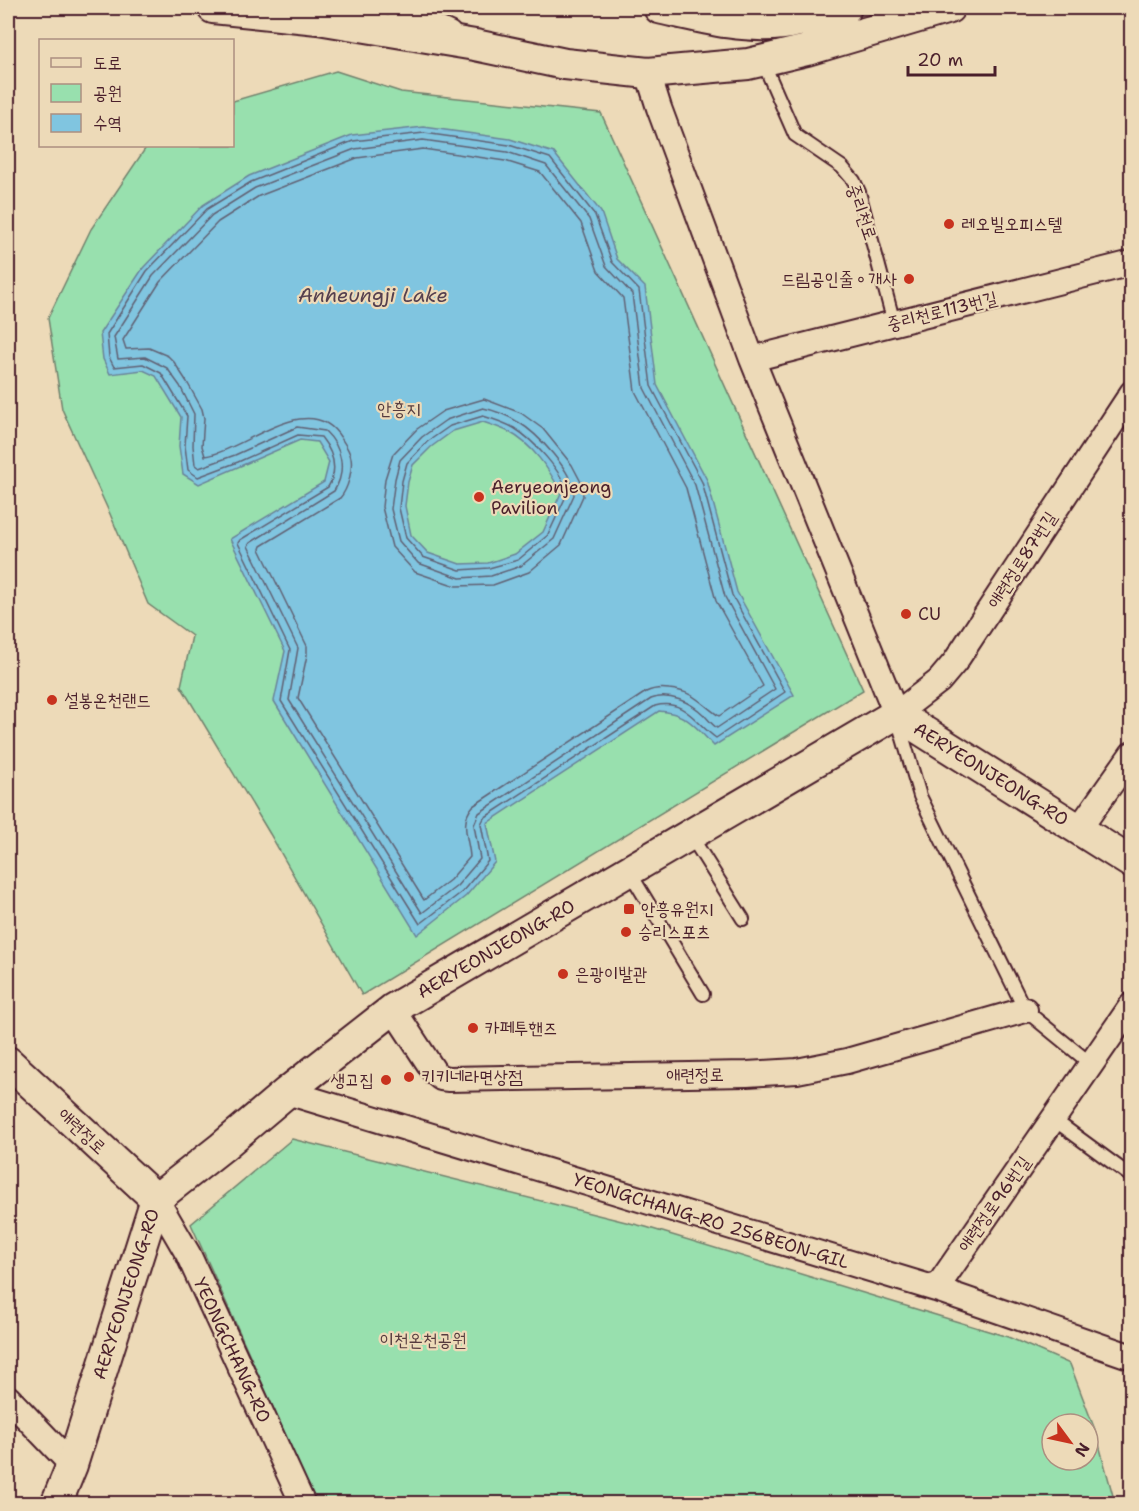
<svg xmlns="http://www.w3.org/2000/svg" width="1139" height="1511" font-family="'Shantell Sans','Poor Story',sans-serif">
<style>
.green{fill:#98e0ae;stroke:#71806c;stroke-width:1.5;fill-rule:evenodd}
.water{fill:#80c5e0;stroke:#6a8398;stroke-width:1.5;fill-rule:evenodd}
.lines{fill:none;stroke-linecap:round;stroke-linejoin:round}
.shore{stroke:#606173;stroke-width:1.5}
.service-casing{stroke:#4a1f2b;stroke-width:16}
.minor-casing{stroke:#4a1f2b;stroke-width:28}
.tertiary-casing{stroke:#4a1f2b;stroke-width:34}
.service{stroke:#eddab8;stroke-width:12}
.minor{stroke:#eddab8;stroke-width:24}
.tertiary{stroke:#eddab8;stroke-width:30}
.poi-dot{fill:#c8321e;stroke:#eddab8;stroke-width:2}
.labels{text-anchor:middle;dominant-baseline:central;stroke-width:4.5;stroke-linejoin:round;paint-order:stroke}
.street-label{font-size:18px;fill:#4a1f2b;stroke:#eddab8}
.poi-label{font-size:18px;fill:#4a1f2b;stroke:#eddab8;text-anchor:start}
.park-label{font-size:18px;fill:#563c3f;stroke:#eddab8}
.water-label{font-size:20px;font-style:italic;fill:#55404f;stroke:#eddab8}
</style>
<rect width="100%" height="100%" fill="#eddab8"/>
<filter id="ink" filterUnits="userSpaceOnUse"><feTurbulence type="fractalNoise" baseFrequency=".0167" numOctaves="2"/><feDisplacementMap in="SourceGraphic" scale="12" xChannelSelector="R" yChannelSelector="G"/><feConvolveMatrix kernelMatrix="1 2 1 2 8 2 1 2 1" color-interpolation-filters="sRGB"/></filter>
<g filter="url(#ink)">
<path class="green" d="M336,71L401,92L601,113L863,690L362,995L270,834L181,686L192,636L148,604L110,514L62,409L48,318L91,229L147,146H232L233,101Z
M292,1139L646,1227L1008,1337L1070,1364L1095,1430L1115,1503H316L191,1224ZM1052,1424H1088V1460H1052Z"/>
<path class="water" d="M424,127L510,139L554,153L601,212L617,259L645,287L657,385L707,480L737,592L794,695L714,746C696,727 687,713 659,711L487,823L495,862L466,896L417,935L274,701L285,651L230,539L324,482L329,462L317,442L300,440L199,484L183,474L179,446L181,417L156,376L143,370L110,374L103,359L100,333L143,268L203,205L249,176L352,135ZM483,422C492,425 501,428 509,432C532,444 550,470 561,493L543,532L515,554L488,563L460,564L428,553L411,535L405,506L408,482L413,465L431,447L453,431Z"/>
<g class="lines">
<path class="shore" d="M424,133L509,145L550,158L595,215L612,262L639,290L651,386L702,482L732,595L785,692L716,738C696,724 685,698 655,706L484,818L481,824L488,861L462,892L420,924L281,701L290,650L238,543L240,540L328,487C339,469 333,452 321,437L298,435L238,462L198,477L188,470L185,446L187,416L161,373L143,364L114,367L109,357L107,334L147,271L207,209L251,182L353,141Z
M423,140L507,152L546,165L589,219L606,266L632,294L644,388L695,485L725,597L775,689L717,728C712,725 708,719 704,715C691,702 668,692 651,699L479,813L474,825L480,859L457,886L422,913L289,700L298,648L248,546L250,543L334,491C347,471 342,447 325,431L297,427L235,455L199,468L195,465L193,446L194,414L180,386L167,368L145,357L118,359L114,337L153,276L212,215L255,188L355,149Z
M423,149L505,161L540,172L581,223L598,271L623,298L635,391L686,488L716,601L763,686L719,716C701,704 694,691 669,689C661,688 654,688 646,692L473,806C459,822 469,839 470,857L450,880L424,900L298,698L307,655V646L260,549L261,546L340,498C348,489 353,470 351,458C350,451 345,444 341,438C310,387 244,451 205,456L202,446L204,418L202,409L187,382L174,362L168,356L149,348L126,349L123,340L160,282L218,222L259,196L357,158Z
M484,399L521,413L543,429L572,465L582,484L583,496L561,545L529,572L493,585L456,586L415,572L392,547L382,507L385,479L393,454L417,429L443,411Z
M483,408C494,410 509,416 518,422C537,433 574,472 574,495L554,539L521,566L491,576L460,578L418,563L399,541L391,509L395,479L400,460L422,437L446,420Z
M483,416C493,419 505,423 514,428C532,439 564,472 567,494L548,535L518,560L489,568L460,570L423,557L406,538L399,508L402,481L407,463L427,442L450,426Z"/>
<g class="service-casing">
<path id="service" d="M763,62L795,135L842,167L854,181L859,192L894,323
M898,721L920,796L1025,1010L1091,1064
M691,836L743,919
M629,871L703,994
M1053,1119L1132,1177"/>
</g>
<g class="minor-casing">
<path id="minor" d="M398,8L409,16L449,34
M648,73L659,108L752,359L896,714L939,681L955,662L1132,393
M752,359L1132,263
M1079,829L1132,754
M393,1009L435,1073L441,1078L449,1079L747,1074L797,1071L847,1061L1025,1010
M287,1092L936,1289L1132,1357
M156,1199L188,1254L303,1504
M936,1289L1132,1005
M8,1398L72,1465"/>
</g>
<g class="tertiary-casing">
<path id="tertiary" d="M213,8L318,19L475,45L565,64L648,73L748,64L807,50L949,8
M659,8C699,17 741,29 783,24C805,21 825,14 846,8
M8,1062L156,1199
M56,1504L72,1465L156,1199L222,1147L287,1092L393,1009L896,714L1132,863"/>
</g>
<use href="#service" class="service"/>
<use href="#minor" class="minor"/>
<use href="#tertiary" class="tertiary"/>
</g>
</g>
<g class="poi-dot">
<circle cx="949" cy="224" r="6"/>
<circle cx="909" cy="279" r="6"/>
<circle cx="479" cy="497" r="6"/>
<circle cx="906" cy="614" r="6"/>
<circle cx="52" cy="700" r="6"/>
<rect x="623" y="903" width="12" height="12" rx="3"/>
<circle cx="626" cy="932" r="6"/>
<circle cx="563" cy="974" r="6"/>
<circle cx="473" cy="1028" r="6"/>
<circle cx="409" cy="1077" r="6"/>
<circle cx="386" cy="1080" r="6"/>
</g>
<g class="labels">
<g class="street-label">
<text transform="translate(862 212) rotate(71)">중리천로</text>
<text transform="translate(942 311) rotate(-14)">중리천로113번길</text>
<text transform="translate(1022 560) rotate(-57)">애련정로87번길</text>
<text transform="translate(991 774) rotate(32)">AERYEONJEONG-RO</text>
<text transform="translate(496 949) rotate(-30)">AERYEONJEONG-RO</text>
<text transform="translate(695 1075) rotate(-1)">애련정로</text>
<text transform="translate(82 1131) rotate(43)">애련정로</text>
<text transform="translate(994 1204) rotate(-55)">애련정로96번길</text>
<text transform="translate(711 1221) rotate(17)">YEONGCHANG-RO 256BEON-GIL</text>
<text transform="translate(126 1294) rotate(-72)">AERYEONJEONG-RO</text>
<text transform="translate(232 1350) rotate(65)">YEONGCHANG-RO</text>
</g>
<g class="poi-label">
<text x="961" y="224">레오빌오피스텔</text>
<text x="897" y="279" text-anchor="end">드림공인줄ㅇ개사</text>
<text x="491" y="487">Aeryeonjeong<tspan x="491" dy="21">Pavilion</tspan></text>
<text x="918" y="614">CU</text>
<text x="64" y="700">설봉온천랜드</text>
<text x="641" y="909">안흥유원지</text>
<text x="638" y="932">승리스포츠</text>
<text x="575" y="974">은광이발관</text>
<text x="485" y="1028">카페투핸즈</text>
<text x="421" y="1077">키키네라면상점</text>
<text x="374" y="1080" text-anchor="end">생고집</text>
</g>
<g class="park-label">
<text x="399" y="409">안흥지</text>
<text x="423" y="1340">이천온천공원</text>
</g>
<g class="water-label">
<text x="373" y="295">Anheungji Lake</text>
</g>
</g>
<rect width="1139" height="1511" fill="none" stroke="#eddab8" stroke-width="30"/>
<rect x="15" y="15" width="1109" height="1481" fill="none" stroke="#4a1f2b" stroke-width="2" filter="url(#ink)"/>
<rect x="39" y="39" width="195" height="108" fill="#eddab8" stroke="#ac8f80" stroke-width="1.5"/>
<rect x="51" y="58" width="30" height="9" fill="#eddab8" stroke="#ac8f80" stroke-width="1.5"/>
<text x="93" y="69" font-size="18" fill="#4a1f2b">도로</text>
<rect x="51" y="84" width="30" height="18" fill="#98e0ae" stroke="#ac8f80" stroke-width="1.5"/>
<text x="93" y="99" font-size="18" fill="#4a1f2b">공원</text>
<rect x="51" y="114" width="30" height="18" fill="#80c5e0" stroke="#ac8f80" stroke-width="1.5"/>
<text x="93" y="129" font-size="18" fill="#4a1f2b">수역</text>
<g transform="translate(1070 1442) rotate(123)"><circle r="28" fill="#eddab8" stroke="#ac8f80" stroke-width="1.5"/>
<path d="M0-4.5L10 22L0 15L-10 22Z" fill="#c8321e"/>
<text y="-9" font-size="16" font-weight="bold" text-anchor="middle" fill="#4a1f2b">N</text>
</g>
<path d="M908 66v9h87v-9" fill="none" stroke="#4a1f2b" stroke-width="3"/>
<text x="917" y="66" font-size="18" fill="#4a1f2b" stroke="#eddab8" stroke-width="4.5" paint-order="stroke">20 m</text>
</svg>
